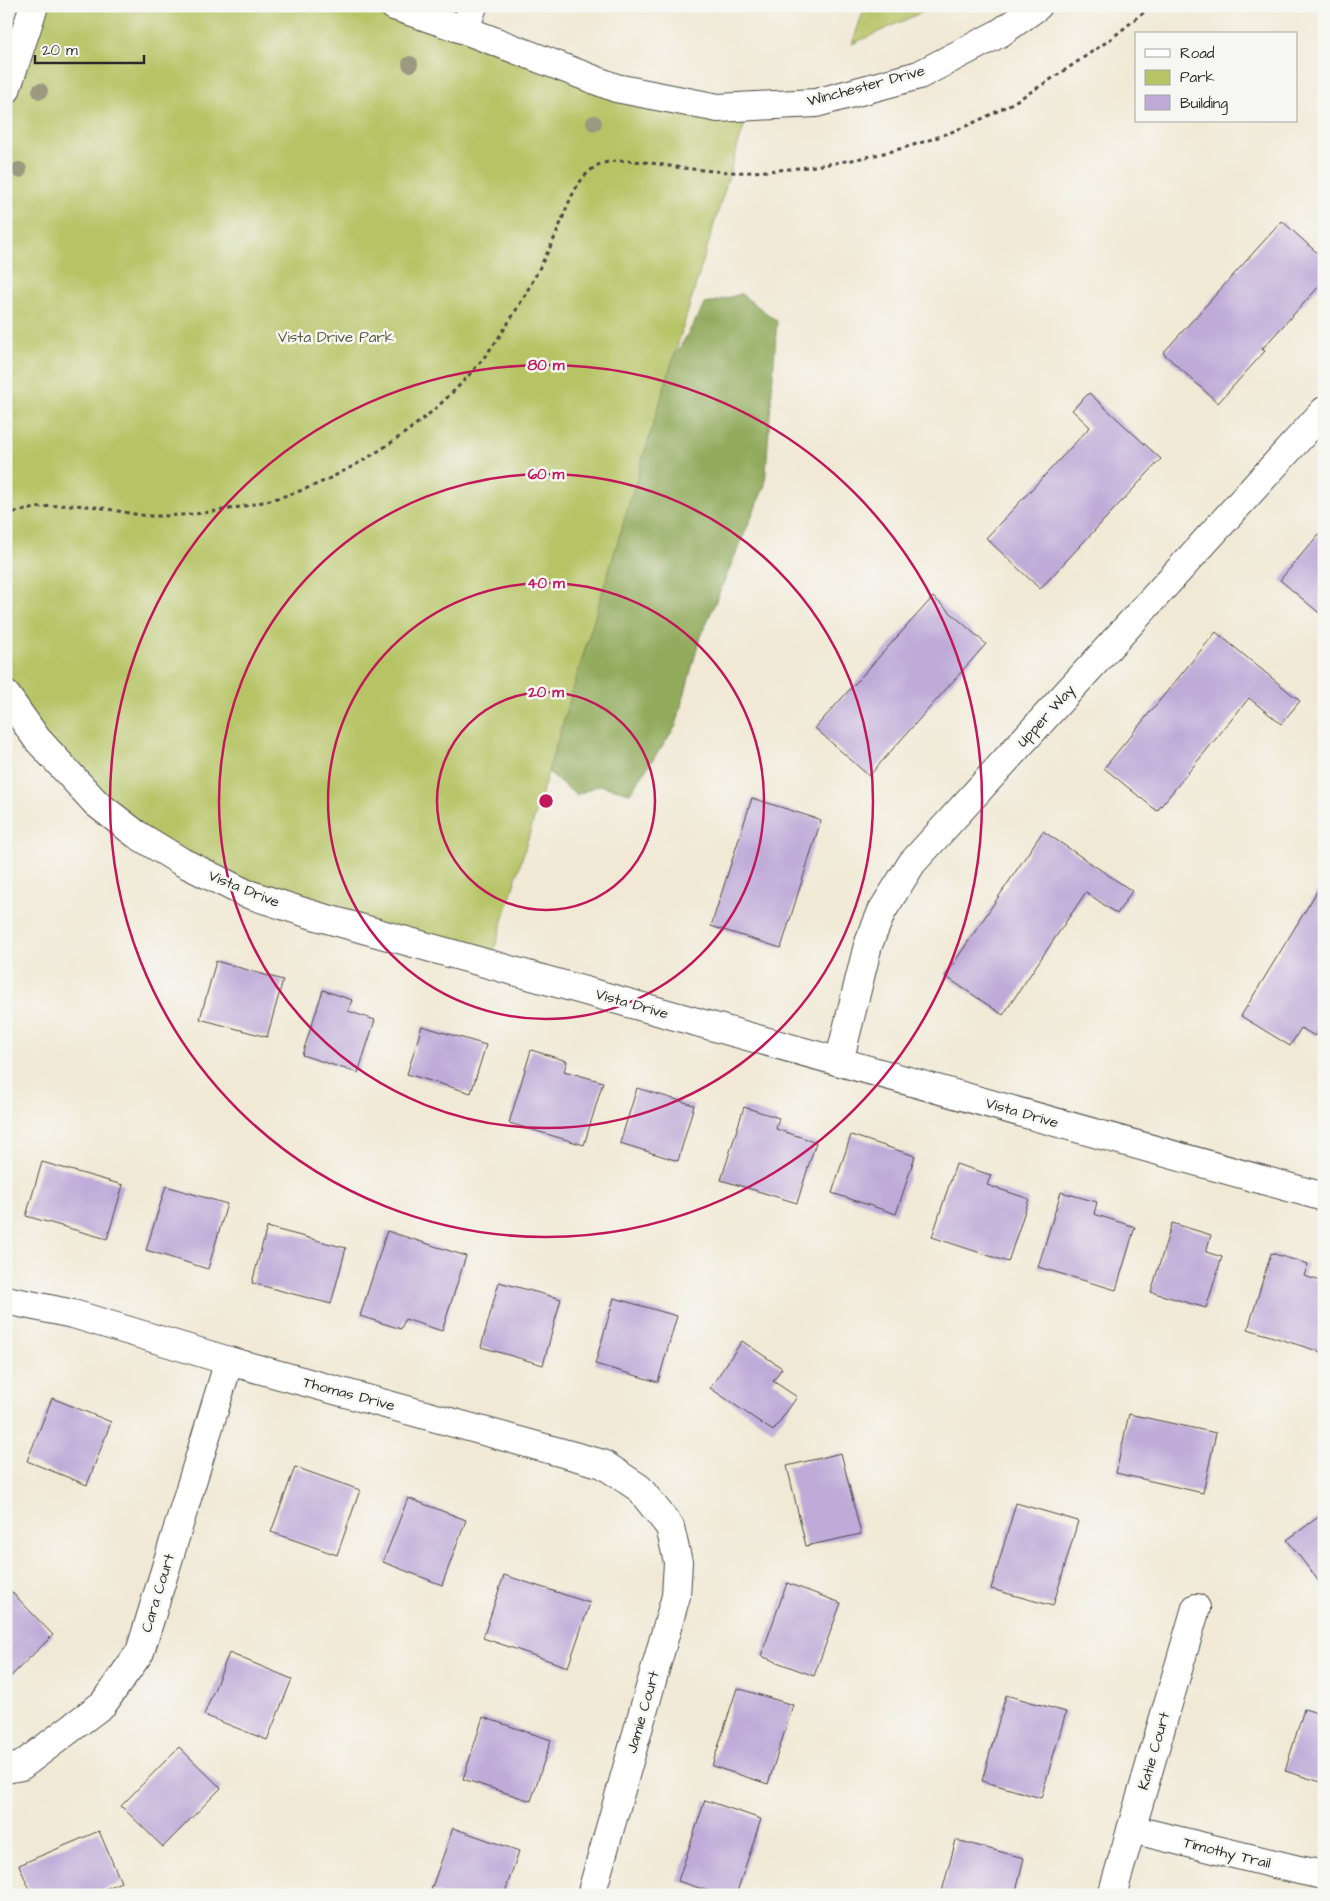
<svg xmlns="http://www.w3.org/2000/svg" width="1330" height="1901" font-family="'Architects Daughter',sans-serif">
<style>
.green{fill:#b7c466;stroke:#717848}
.forest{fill:#91aa5b;stroke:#5e6a43}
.building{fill:#bfaad8}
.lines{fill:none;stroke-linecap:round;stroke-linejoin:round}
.minor-casing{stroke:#494844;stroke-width:30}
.path{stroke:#494844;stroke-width:3;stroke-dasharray:4 4;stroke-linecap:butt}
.minor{stroke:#fff;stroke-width:28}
.tree{fill:#9b9a81}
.ring{fill:none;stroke:#c2185b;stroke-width:2.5}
.labels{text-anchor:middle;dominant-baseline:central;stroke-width:5;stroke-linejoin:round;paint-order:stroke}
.street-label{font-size:15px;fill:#2b2b2b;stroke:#f6f6f2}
.park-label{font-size:15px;fill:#55593d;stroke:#f6f6f2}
.centre{fill:#c2185b;stroke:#f6f6f2;stroke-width:2.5}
.ring-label{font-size:15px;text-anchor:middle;font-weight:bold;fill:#c2185b;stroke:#f6f6f2;stroke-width:5;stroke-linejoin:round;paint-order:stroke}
</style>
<rect width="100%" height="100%" fill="#f6f6f2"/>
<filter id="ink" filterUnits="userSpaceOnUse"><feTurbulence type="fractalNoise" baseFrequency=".02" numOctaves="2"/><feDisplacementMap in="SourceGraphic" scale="10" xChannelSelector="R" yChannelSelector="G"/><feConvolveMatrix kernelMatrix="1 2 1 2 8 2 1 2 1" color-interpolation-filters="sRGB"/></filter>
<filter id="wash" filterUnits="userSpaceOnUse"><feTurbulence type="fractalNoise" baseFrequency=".0096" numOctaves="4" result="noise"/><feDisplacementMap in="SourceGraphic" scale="20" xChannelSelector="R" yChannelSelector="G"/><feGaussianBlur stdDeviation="1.12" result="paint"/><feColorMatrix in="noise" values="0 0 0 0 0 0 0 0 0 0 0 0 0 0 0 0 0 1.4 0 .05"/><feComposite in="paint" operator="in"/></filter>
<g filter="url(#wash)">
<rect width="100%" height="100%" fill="#f1e9d5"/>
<path class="green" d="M34,6H394L616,88L750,106L490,964L313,915L136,834L6,695V90Z
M865,6H936L852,44Z"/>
<path class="forest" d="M741,294L777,321L765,485L699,641L676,726L630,793L599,785L576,795L548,772L673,359L705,304Z"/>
<g id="blocks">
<path class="building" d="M1282,221L1324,259V281L1262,349L1265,351L1218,403L1163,353Z
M1089,393L1161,459L1040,589L986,538L1090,427L1072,410Z
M1324,528V617L1280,580Z
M933,597L986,644L869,776L815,728Z
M1216,632L1300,701L1281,724L1249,698L1157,811L1104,768Z
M752,798L821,820L781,948L711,926Z
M1043,831L1132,891L1117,914L1086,892L1003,1015L945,976Z
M1324,880V1022L1315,1036L1301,1028L1290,1046L1241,1016Z
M216,961L283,980L267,1037L200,1019Z
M323,990L352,1000L348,1011L375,1020L358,1073L302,1055Z
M422,1026L486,1045L471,1093L407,1074Z
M531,1050L567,1061L564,1071L603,1082L584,1145L509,1123Z
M637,1088L694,1105L678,1161L620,1143Z
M744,1107L779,1118L776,1129L816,1142L797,1203L721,1180Z
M851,1135L915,1156L896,1214L832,1193Z
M42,1162L123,1185L107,1239L26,1216Z
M956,1164L991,1175L987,1185L1029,1199L1008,1262L932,1237Z
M166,1186L227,1204L208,1269L146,1250Z
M1061,1192L1097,1202L1094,1214L1135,1227L1116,1290L1038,1267Z
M1172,1223L1211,1235L1206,1252L1222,1257L1206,1308L1151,1292Z
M267,1227L346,1248L331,1304L252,1283Z
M387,1231L466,1256L442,1331L405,1319L401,1329L360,1316Z
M1271,1253L1308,1264L1304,1276L1324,1282V1353L1248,1329Z
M499,1282L561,1299L543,1365L481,1347Z
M614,1298L677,1316L658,1382L595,1364Z
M742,1341L782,1368L773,1381L797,1397L773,1431L710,1388Z
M52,1398L111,1422L87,1485L27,1461Z
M1129,1414L1216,1433L1203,1493L1116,1473Z
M841,1453L861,1534L806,1546L787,1466Z
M295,1467L360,1490L337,1555L271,1532Z
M408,1498L466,1520L442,1585L383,1562Z
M1016,1503L1078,1521L1053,1606L991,1589Z
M1324,1513V1588L1287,1540Z
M504,1575L590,1603L568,1667L483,1638Z
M787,1583L841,1603L814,1676L761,1656Z
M6,1586L53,1635L6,1681Z
M229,1653L292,1679L267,1740L204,1715Z
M737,1688L793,1705L768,1784L712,1766Z
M1006,1695L1066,1712L1041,1798L982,1781Z
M1304,1709L1324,1715V1783L1285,1771Z
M483,1717L551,1740L531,1801L463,1779Z
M179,1747L221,1788L163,1847L121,1806Z
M705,1800L761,1819L736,1895H721L678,1881Z
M453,1828L519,1851L504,1895H444L431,1890Z
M99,1831L121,1882L92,1895H32L19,1865Z
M956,1840L1024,1858L1015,1895H941Z"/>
</g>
</g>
<g filter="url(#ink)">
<use href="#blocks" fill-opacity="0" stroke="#494844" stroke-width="1"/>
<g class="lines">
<g class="minor-casing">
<path id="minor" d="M394,6L465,30L616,88L718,108L816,103L919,75L1000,33L1038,6
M465,30L473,6
M6,90L34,6
M6,695L37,739L97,804L136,834L182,862L245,893L313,915L1324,1197
M839,1062L868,945L882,911L912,863L1324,411
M6,1300L73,1314L229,1361L603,1464L639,1488L670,1527L678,1562L676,1596L591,1895
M6,1769L21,1766L103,1704L140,1652L229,1361
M1131,1829L1299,1870L1324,1875
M1112,1895L1196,1608"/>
</g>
<path class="path" d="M6,514C33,508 60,503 87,506C112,508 136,517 161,516C211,515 281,502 326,480C397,446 462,395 505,328C523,300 539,270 554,239C563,220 569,195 583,178C587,173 593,168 598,165C624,154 665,167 692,169C712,171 734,173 753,172C846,166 939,147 1019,99C1048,82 1077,62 1105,43C1121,32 1136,17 1153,6"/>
<use href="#minor" class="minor"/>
</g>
<g class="tree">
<circle cx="410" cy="64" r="8"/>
<circle cx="40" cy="91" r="8"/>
<circle cx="594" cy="123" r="8"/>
<circle cx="19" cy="170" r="8"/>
</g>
</g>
<g class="ring">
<circle cx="546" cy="801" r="109"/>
<circle cx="546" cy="801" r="218"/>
<circle cx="546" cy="801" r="327"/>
<circle cx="546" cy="801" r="436"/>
</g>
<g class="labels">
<g class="street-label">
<text transform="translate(866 86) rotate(-15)">Winchester Drive</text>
<text transform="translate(1046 716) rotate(-48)">Upper Way</text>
<text transform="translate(244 889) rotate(22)">Vista Drive</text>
<text transform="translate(632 1004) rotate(16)">Vista Drive</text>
<text transform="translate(1022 1113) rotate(16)">Vista Drive</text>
<text transform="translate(349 1394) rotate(15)">Thomas Drive</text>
<text transform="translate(158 1593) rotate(-73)">Cara Court</text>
<text transform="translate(643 1712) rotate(-74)">Jamie Court</text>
<text transform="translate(1154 1751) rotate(-74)">Katie Court</text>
<text transform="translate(1227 1853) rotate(14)">Timothy Trail</text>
</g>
<g class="park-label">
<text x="336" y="337">Vista Drive Park</text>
</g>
</g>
<circle cx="546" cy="801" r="8" class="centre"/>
<g class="ring-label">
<text x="546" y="370">80 m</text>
<text x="546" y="479">60 m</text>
<text x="546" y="588">40 m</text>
<text x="546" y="697">20 m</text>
</g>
<rect width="1330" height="1901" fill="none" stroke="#f6f6f2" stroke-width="25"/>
<rect x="1135" y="32" width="162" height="90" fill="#f6f6f2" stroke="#a5a5a2"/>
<rect x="1145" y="49" width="25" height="8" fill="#ffffff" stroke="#a5a5a2"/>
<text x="1180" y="58" font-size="15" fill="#2b2b2b">Road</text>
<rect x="1145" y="70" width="25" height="15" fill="#b7c466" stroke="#a5a5a2"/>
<text x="1180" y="82" font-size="15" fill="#2b2b2b">Park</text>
<rect x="1145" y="95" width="25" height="15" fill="#bfaad8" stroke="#a5a5a2"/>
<text x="1180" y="108" font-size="15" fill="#2b2b2b">Building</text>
<path d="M35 55v8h109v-8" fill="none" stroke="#2b2b2b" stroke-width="2.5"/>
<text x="42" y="55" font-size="15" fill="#2b2b2b" stroke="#f6f6f2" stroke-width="4" paint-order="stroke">20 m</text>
</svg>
